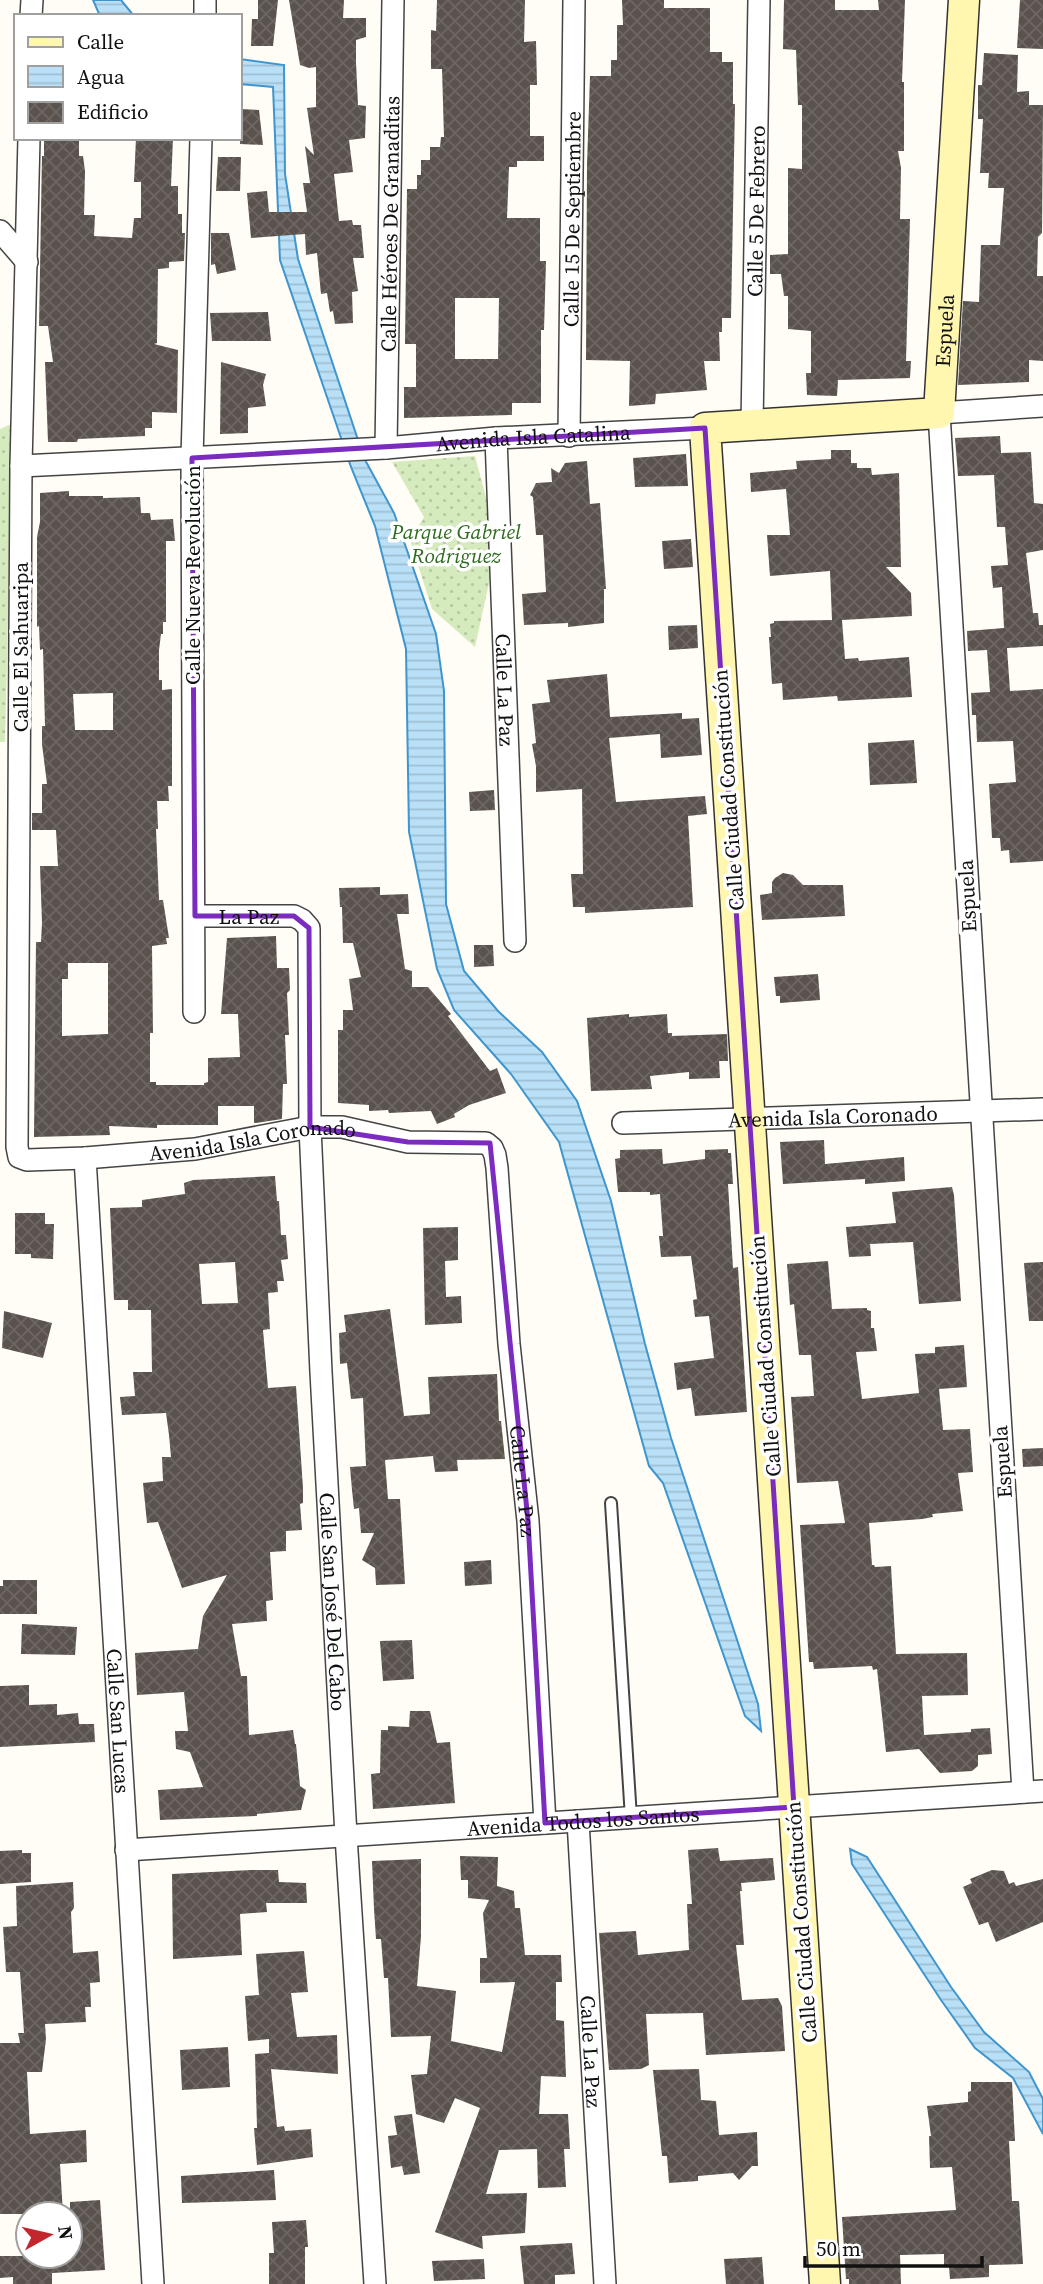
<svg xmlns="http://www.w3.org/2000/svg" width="1043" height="2284" font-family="'Source Serif 4',serif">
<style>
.grass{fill:url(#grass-dots)}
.water{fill:url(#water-rules);stroke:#3f96cf;stroke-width:2}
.building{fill:url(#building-cross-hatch);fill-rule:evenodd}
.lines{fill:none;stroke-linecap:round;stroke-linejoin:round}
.lane-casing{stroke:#444;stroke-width:14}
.street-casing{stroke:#444;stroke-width:24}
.secondary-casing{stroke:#333;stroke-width:33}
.lane{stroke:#fff;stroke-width:10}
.street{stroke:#fff;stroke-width:21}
.secondary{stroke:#fff6b0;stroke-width:30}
.marked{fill:none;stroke:#7b2cbf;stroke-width:5;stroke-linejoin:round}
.labels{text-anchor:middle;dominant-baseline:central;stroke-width:7;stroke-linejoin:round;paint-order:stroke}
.street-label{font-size:21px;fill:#111;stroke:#fff}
.park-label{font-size:21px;font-style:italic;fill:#2f6b1f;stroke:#fff}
</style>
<defs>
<pattern id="grass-dots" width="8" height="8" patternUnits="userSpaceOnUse" patternTransform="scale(1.75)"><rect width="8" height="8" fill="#d5ebbd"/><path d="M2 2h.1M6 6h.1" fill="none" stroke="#b6c8a1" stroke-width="1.8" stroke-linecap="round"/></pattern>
<pattern id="water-rules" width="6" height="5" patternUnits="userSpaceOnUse" patternTransform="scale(1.75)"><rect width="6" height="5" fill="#b9e0f7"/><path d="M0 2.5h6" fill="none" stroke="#9ebfd3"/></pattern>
<pattern id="building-cross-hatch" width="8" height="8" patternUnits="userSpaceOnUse" patternTransform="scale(1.75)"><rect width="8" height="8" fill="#5a524d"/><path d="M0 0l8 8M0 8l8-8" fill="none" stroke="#6d6662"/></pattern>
</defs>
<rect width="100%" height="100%" fill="#fffdf5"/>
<path class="grass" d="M13,423L5,742H0V429Z
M475,456L498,542L475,647L432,609L410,540L424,517L392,462Z"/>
<path class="water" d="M93,0H121L134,16H100Z
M240,59L284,65L285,174L298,259L364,458L394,513L436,634L444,691L446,904L464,971L498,1011L542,1052L577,1101L611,1201L645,1344L671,1438L758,1704L761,1731L745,1716L663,1483L649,1466L559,1142L511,1074L454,1010L437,969L409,832L406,649L375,526L351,467L280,260L273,87L240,84Z
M850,1849L867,1857L951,1987L984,2032L1029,2072L1043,2099V2134L1013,2078L975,2048L941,2000L852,1864Z"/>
<path class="building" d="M258,0H278L273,46H251L252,19H258Z
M289,0H344L343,18H366V37L356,40V62L358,105L366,106L365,138L349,140L353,172L334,174L339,221L352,220L353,225H361L364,258H353L358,291L352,292L353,323L335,324L333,311L330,312L327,293L321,294L317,253L306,255L305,234L251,238L247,193L267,191L269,212H307L303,183H310L305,146L314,155L307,108L316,107V67L309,68L300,65Z
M437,0H525L524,42L536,41L537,85H530V136H544V161H517V167H509L507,218H540V261H546L544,330H541V403H512V415L404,418V387H416V344H405L407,189H417V175H421V160H430V147H440L441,137H444L442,69H431V30L436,31ZM455,298H499L498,359H455Z
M622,0H664V8H710V52H722V62H733V104H735L731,318H722V332H719L720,361H704L707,390L656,394L655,404L629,406L630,361L586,360L587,165L590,76H611V60H617V25H623Z
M784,0H835V10H879L878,0H905L902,82H904V151H898L901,168L900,219H910L906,361H911L910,378L838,380L837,396L807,395L806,373H811V331L788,329V296H784L781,274H770V255L788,254V168L802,169V105H798L796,50L783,49Z
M1020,0H1043V49L1017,48Z
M984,53L1018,55L1017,92L1029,91V105H1043L1042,233L1038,237L1037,276H1043V361L1029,360V382L958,385L963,301L979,302L981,245H1000L1004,188H988L989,173H980L983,119H978V85H982Z
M240,109L259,110L263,145L240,144Z
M136,138H173L171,186H178V214H182V233H185L184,261L169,262V268L158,269L157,343L154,344L178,350L177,413L152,412V428H145V436L78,439L77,442H48L45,362H53L48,326H39L42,156H44V140L79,141V156H83L85,171L84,215H95L94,236L132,238L134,218H141V182H134Z
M218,157H241L240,191H216Z
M211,233H229L236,270L217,274L215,264L211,265Z
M268,312L271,341H212L210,313Z
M221,362L266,374L263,385L266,406L248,408V433L220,434Z
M1000,436L1001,453L1031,452L1034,503L1043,504V550L1026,553L1033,613H1038L1039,625H1043V646L1007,648L1010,691L1043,689V861L1010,863L1009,850L1001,851L1000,838H992L989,784L1016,782L1013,741L977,742L976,715H972L971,693L990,692L987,650L968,651L967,631L1004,628L1002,587L993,588L991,566L1008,565L1005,527H997L994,475L958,476L955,438Z
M831,450H851V463H857V468H871L872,475L899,473L901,567H886L911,593L912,616L842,620L845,659L858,658L859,661L909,657L912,697L838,701L837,696L783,700L782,683L772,684L769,637H771L770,624L774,623V621L832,620L830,571L770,576L767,535H790L786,489L751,492L750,473L797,469L796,461L831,459Z
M686,454L688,486L635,487L633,458Z
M587,461L590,504L600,503L606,589H604V623L568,627V623L524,625L522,594L546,592L543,535H536L533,497L530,495L536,483L552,482L551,468L559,473L565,463Z
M69,491V496H103V498L140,497L141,513H150L151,520L173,519L175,541H166V622H163V634H161L159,650V680H162V690L172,689V786H168L169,801H157L158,829H156L159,900H163L169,938H166L167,944L152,946L153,1033H150V1082H156V1085H204V1083L208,1082V1058L240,1057L238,1014H221L227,938L276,936L277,968H289L290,990L287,993L289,1035H285L287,1084H283L282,1119L256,1123H254V1106H218V1125H157V1128L109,1126L110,1135L34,1137L36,942H41L42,923L40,866H58L56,830H32V813H42V784H47L42,744V726H45L43,649L40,650L39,626L37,627V537L40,522V493ZM113,693V730H75L73,694ZM68,963H108V1034L62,1036V979H68Z
M691,539L693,567L664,569L662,541Z
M697,625L698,648L669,650L668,626Z
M607,674L610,717L682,713V719L699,718L702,755L661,758L660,734L609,738L616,802L705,796L707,814L688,816L693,907L585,913V907H573L571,874H583L582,789L536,792V766L532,744L536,743L532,704L550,702L547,680Z
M914,740L917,783L870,785L868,743Z
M494,790L495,810L470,811L469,792Z
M783,873L793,875L803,885H843L845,916L762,920L760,895L772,893V882L775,878Z
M380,887V895L408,894L409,914H397L405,969L412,971V987H428L451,1014L448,1016L490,1071L497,1068L506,1093L469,1105L454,1114L455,1117L437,1124L431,1111L389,1113L388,1110L369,1111V1105L338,1103V1030H343V1010H353L349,979L361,977L353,943H343L342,907H340L339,888Z
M474,945H493L494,966L474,967Z
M818,974L820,1000L780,1003V996H776L774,977Z
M629,1014V1017L667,1014L668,1033H672V1036L727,1034L728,1061H719L720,1078L689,1079V1072L650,1076L652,1089L591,1091L587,1018Z
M824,1140L825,1164L904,1157L905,1181L865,1184V1179L783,1184L780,1142Z
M662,1149L663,1164L705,1159V1150L728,1149V1153H731L733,1184H728L733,1268L738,1267L747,1412L695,1416L691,1388L677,1390L674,1363L714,1358L709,1316L695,1317L693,1300L697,1299L691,1256L661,1257L659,1236H663L660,1194L650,1195V1192H618L615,1159L620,1158V1150Z
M275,1176L277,1201H279L281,1235H286L288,1259L281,1260L284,1281H277L278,1292L268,1293L270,1329L263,1330L268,1388L296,1386L303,1488V1503L300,1504L302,1530L286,1531V1551L270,1552L273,1600L266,1601L267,1621L232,1624L241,1676H247L249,1735L293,1730L295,1744H296L300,1786L306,1790L301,1810L257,1814V1816L160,1820L158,1790L203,1787L190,1752L176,1749L175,1731H188L184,1692L137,1695L135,1653L198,1649L203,1616L227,1575L182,1588L158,1522L147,1523L143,1483L163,1481L162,1457H171L169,1435L166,1413L122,1415L120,1397L135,1396L133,1372H152L151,1310H128V1300H114L110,1208L142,1207V1200L185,1194L184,1183L193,1180ZM235,1262L238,1303L202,1304L199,1264Z
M952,1187L954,1195L961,1301L919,1304L913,1242L870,1244L871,1256L849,1257L846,1227L896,1223L892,1192Z
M15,1213H45V1224H54L53,1259L31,1258V1254H15Z
M458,1227V1260L445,1261L446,1297L461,1296L462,1323L425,1325L423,1228Z
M828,1261L832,1309L867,1308V1310L871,1311V1328H874L877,1351L856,1352L862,1399L919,1393L915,1354L935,1353V1347L964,1345L967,1387L939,1389L943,1430L970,1429L973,1472L958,1473L963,1511L932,1514L933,1517L922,1519L869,1523L872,1565H874L875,1567L891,1566L896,1654L967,1653L968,1695L922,1696L924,1735L971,1732V1729L990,1728L992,1754L978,1755V1766L972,1771L940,1773L919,1749L886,1752L877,1669L873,1670L872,1666L814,1669L813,1662H809L800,1525L845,1523L838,1481L797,1483L791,1397L814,1396L811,1355H799L794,1304L790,1305L787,1264Z
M1043,1262V1321H1029L1024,1263Z
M390,1309L404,1416L430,1414L428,1377L497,1374L499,1421H501L505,1459L457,1460L458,1471L435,1472L433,1456L385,1460L388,1499H400L405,1584L376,1585L375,1568L362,1560L374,1533H361L359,1508L354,1509L352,1490L350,1467L366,1466L363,1398L351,1399L347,1363L340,1364L339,1333L346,1332L344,1315Z
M4,1311L52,1323L43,1358L2,1348Z
M1043,1448V1466L1023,1467L1022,1449Z
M491,1560L492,1584L465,1586L464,1562Z
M3,1580H37V1614H0V1586H3Z
M22,1624L77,1627L75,1655L21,1654Z
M412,1640L414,1679L383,1681L380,1641Z
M29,1685V1705L57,1704V1715L78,1713L79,1724H94L95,1742L0,1747V1686Z
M410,1711H430L437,1743L450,1742L455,1803L373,1809L371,1774L380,1773L381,1730H388V1726L409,1727Z
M718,1848L720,1861L773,1858L775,1880L741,1883L742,1891H740L744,1945H736L742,2000L778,1998L782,2006L785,2051L706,2055L703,2013L646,2014L649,2065L641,2069L609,2070L599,1933L636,1931L638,1955L689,1950L687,1904H692L688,1850Z
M22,1850V1853H31V1882L0,1884V1851Z
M460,1856L498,1857L497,1886L514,1891L515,1908H520L525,1955H561L562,1982H556V2020L564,2021L566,2077L541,2076L539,2114H568L570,2149H564L566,2187L538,2188L537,2149L499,2150L486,2194L527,2193L525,2233L482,2236L483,2249L435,2232L480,2108L455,2098L444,2123L416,2114L411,2075L427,2074L431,2036L391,2037L388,1978H384L381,1939H376L374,1909L372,1861L421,1859V1936L417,1986L456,1991L451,2041L502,2052L515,1982L480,1983V1958H487L483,1913L489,1900L468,1898V1880H461Z
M251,1870H278L279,1882L306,1883L307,1903H266L267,1912L240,1914L242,1955L173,1959L172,1874Z
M992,1870L1004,1871L1009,1884L1014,1882L1016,1886L1043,1879V1922L996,1942L988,1922L979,1925L963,1887L972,1883L970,1879Z
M73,1882L74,1908L71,1912L73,1953L98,1951L100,1982L90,1983L91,2007H85L86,2022L45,2024L46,2039L42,2072H27L30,2134L86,2130L87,2162L60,2164L63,2214H0V2043H20L18,2033H24L20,1972H6L3,1927L17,1926L16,1886Z
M304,1951L308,1992L291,1993L297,2037L337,2035L338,2074L271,2069L277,2127L284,2126L285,2131L311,2129L313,2157L257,2165L254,2128H257L255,2054L269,2053V2039L248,2041L245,1996L259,1995L256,1954Z
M228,2047L230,2087L182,2090L180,2050Z
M699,2069L701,2100L716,2101L719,2135L757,2132L758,2166H752L739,2180L733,2173L698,2176V2181L669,2183L667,2156H662L653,2070Z
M971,2082H1012L1015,2141H1009L1012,2201H1019L1023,2264L989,2265V2277L950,2279L949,2267H944V2254L900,2255L901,2284H849V2279H846L842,2217L956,2210L952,2167L930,2168L929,2136H931L927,2106L968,2102V2092L971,2091Z
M412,2114L420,2173L404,2175L402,2166L391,2168L388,2136L397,2135L394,2116Z
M274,2170L276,2200L182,2203L181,2176Z
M100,2200L105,2270L52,2273V2284H13V2277L0,2278V2256H70V2202Z
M306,2220L308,2247H305V2284H269V2253H274L272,2222Z
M572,2243L575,2274L555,2275V2284H524L520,2246Z
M762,2257L764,2284H726L724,2259Z
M484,2259L485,2279L434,2281L432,2261Z"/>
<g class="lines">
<g class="lane-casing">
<path id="lane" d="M611,1503L631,1818"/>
</g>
<g class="street-casing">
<g id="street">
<path d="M31,16L32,0"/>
<path d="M205,16V0"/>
<path id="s1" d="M29,138L21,466L17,1147L19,1157L27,1160L85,1158L195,1149L310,1127H342L408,1142L486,1143L492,1148L495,1155L497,1168L509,1344L528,1521L545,1823"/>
<path d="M0,231L27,262"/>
<path id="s2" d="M752,425L759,0"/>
<path id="s3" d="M569,436L574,0"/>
<path id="s4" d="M496,438L515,941"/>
<path id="s5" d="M386,448L393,0"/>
<path id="s6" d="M21,466L386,448L496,438L705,428"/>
<path id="s7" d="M195,916H294L302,920L309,928L310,1127L321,1372L346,1836L375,2284"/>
<path d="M194,1012L192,458L201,138"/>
<path id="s8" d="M623,1123L1043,1109"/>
<path id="s9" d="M85,1158L153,2284"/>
<path d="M1023,1792L939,413L1043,406"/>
<path id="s10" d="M578,1821L605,2284"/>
<path id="s11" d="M126,1850L1043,1791"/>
</g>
</g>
<g class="secondary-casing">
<g id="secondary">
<path id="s12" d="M825,2284L705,428L939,413L964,0"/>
</g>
</g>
<use href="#lane" class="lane"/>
<use href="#street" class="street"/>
<use href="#secondary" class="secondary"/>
</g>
<path class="marked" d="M705,428L794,1807L545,1823L528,1521L490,1143L408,1142L310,1127L309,928L294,916H195L192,458Z"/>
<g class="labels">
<g class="street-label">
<text stroke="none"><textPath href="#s2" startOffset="214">Calle 5 De Febrero</textPath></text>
<text stroke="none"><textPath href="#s3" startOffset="217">Calle 15 De Septiembre</textPath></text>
<text stroke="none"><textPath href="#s5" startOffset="224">Calle Héroes De Granaditas</textPath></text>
<text stroke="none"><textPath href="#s12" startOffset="2177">Espuela</textPath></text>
<text stroke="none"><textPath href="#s6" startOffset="513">Avenida Isla Catalina</textPath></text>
<text transform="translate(192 575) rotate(-90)">Calle Nueva Revolución</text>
<text transform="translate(20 647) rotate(-90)">Calle El Sahuaripa</text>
<text stroke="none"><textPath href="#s4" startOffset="252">Calle La Paz</textPath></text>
<text transform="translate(728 790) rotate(-94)">Calle Ciudad Constitución</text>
<text transform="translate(967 896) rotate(-93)">Espuela</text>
<text stroke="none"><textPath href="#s7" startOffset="54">La Paz</textPath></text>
<text stroke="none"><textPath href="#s8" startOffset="210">Avenida Isla Coronado</textPath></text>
<text stroke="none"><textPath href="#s1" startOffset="1255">Avenida Isla Coronado</textPath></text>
<text transform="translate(765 1356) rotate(-94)">Calle Ciudad Constitución</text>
<text transform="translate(1002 1462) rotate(-94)">Espuela</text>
<text stroke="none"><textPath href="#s1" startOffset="1834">Calle La Paz</textPath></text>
<text stroke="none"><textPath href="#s7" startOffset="793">Calle San José Del Cabo</textPath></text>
<text stroke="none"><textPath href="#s9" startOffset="564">Calle San Lucas</textPath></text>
<text stroke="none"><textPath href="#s11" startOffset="458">Avenida Todos los Santos</textPath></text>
<text transform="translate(801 1922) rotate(-94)">Calle Ciudad Constitución</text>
<text stroke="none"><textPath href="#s10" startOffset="231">Calle La Paz</textPath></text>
</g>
<g class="park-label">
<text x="456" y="531">Parque Gabriel<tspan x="456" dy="24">Rodriguez</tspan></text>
</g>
</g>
<rect x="14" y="14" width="228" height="126" fill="#ffffff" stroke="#a0a0a0" stroke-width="2"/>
<rect x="28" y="37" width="35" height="10" fill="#fff6b0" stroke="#a0a0a0" stroke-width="2"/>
<text x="77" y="49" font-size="21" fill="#111111">Calle</text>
<rect x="28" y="66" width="35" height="21" fill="url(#water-rules)" stroke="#a0a0a0" stroke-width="2"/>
<text x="77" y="84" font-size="21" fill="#111111">Agua</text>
<rect x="28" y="102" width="35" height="21" fill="url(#building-cross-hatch)" stroke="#a0a0a0" stroke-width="2"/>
<text x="77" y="119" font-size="21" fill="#111111">Edificio</text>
<g transform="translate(49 2235) rotate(82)"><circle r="33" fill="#ffffff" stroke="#a0a0a0" stroke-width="2"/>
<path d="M0-5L12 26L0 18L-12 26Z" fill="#c4262e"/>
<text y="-10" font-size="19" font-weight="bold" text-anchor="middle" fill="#111111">N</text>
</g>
<path d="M805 2256v10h177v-10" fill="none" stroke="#111111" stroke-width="3.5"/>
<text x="816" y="2256" font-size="21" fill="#111111" stroke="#ffffff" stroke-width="5" paint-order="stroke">50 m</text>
</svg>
